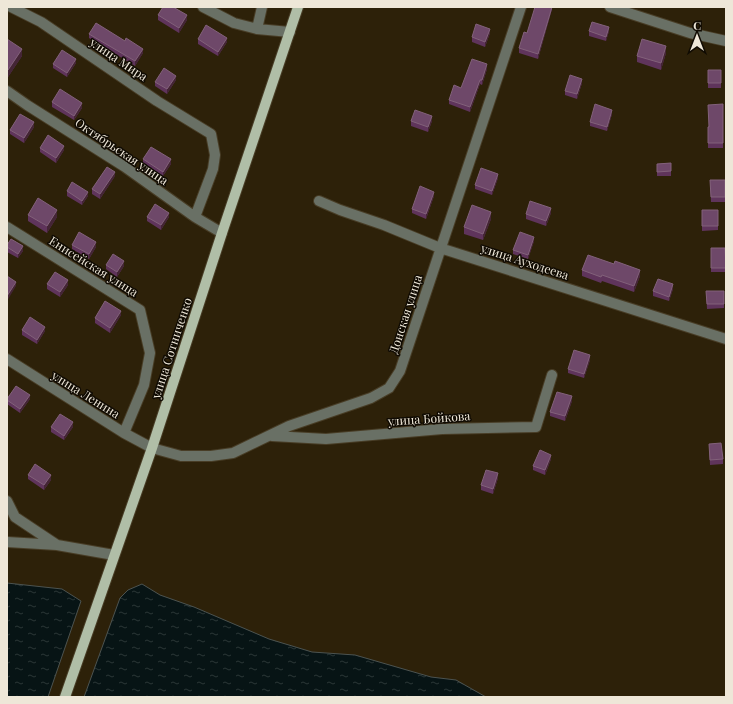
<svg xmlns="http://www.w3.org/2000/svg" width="733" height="704" font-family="'Playfair Display',serif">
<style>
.water{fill:url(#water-ripples);stroke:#4c5350}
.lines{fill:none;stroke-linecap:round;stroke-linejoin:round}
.minor-casing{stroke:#483d26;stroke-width:12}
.major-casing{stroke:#483d26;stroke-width:12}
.minor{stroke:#697065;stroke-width:10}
.major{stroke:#b0bea7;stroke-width:10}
.wall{fill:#5f345b}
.shaded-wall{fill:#442535}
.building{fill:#6e4869;stroke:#82617a}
.labels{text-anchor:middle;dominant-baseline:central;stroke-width:3;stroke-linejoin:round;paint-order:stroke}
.street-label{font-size:12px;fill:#eee7d8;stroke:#100b03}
</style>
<defs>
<pattern id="water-ripples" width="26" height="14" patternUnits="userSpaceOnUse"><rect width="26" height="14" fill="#071415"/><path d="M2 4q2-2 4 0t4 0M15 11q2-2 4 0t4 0" fill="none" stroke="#2b3636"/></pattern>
</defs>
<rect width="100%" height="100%" fill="#2d2109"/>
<path class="water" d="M7,583L62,589L81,601L48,697H7Z
M142,584L160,595L194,607L269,639L312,652L355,655L431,677L456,680L486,697H84L120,598L128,590Z"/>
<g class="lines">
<g class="minor-casing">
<path id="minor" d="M11,7L41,22L157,101L211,134L215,155L213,169L195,217
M203,7L234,23L257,29L290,32
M610,7L690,33L726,41
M257,29L262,7
M7,91L27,105L125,167L195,217L222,233
M319,201L340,210L384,225L440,248L726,339
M7,227L140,310L150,353L144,385L124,433
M7,359L124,433L152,448L181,456H211L233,453L289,426L371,398L389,388L400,371L521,7
M272,436L326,439L442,429L536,427L552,375
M7,501L15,517L57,545
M7,542L57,545L114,555"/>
</g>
<g class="major-casing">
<path id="major" d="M65,697L152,448L222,233L298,7"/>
</g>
<use href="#minor" class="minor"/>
<use href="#major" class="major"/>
</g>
<path class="wall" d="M552,7V9L538,59L519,53V48L527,33Z
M158,15L187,20L179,33L158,20Z
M589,31H609L606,41L589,36Z
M490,33L485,47L472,42V37Z
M89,34L143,53L135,66L89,38Z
M7,39L22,56L8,77L7,76Z
M198,39L227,42L218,56L198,44Z
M666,53L661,70L637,62V56Z
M76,63L67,77L53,68V64Z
M487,69L482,85L480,84L470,112L449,104V100Z
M708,70H721V88H708Z
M176,80L167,94L155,86V82Z
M582,83L577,99L565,95V91Z
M52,102L82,108L74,120L52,107Z
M723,104V148H708V127Z
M612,114L607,131L590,126V122Z
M411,121H432L428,132L411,126Z
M34,127L24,143L10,134V130Z
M40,148L64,150L56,163L40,152Z
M143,159L171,164L163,176L143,164Z
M671,163V176H657V164Z
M115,176L100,199L92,194V189Z
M498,178L492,195L475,189V185Z
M710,180H725V202H711Z
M67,191L88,196L82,205L67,196Z
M434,196L426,219L412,213V209Z
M702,210H718V230L702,231Z
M551,213L546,226L526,219V214Z
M28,215L57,217L47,233L28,221Z
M147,217H169L161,230L147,221Z
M491,219L483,240L464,234V227Z
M534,241L528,259L513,254V250Z
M7,245L23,251L18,258L7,252Z
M72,245L96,247L89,259L72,249Z
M711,248H725L726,272H711Z
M106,265L124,266L117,277L106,269Z
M582,270L640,276L634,292L602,281L601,283L582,276Z
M47,284L68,285L60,297L47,289Z
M673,289L669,301L653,296V291Z
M706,291H724V308L707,309Z
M121,315L110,333L95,323V318Z
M22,330L45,331L37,344L22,335Z
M590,360L584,378L568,373V369Z
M7,399H30L20,413L7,404Z
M572,401L565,421L550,416V412Z
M51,427H73L64,440L51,432Z
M709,444L723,459V464L710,465Z
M551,459L545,475L533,470V466Z
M28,475L51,480L44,490L28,479Z
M498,478L493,494L481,490V485Z"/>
<path class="shaded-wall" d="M552,7V9L538,59V54Z
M187,15V20L179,33V28Z
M609,27V31L606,41V37Z
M490,29V33L485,47V42Z
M227,38V42L218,56V52Z
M666,46V53L661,70V63Z
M22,49V56L8,77V70Z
M143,49V53L135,66V61Z
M76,59V63L67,77V73Z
M487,64V69L482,85V80Z
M176,76V80L167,94V89Z
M582,79V83L577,99V94Z
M480,80V84L470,112V107Z
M82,103V108L74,120V116Z
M612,110V114L607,131V127Z
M432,116V121L428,132V127Z
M34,122V127L24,143V138Z
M64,146V150L56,163V158Z
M171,159V164L163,176V172Z
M115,172V176L100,199V194Z
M498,174V178L492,195V191Z
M88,192V196L82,205V201Z
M434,192V196L426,219V214Z
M551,208V213L546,226V221Z
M57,210V217L47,233V226Z
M491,212V219L483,240V234Z
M169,213V217L161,230V225Z
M534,237V241L528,259V255Z
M96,242V247L89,259V254Z
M23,246V251L18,258V254Z
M124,261V266L117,277V272Z
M640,270V276L634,292V286Z
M68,280V285L60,297V292Z
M16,282V286L7,301V296Z
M673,284V289L669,301V297Z
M121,311V315L110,333V328Z
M45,327V331L37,344V340Z
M590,355V360L584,378V374Z
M30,395V399L20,413V409Z
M572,396V401L565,421V416Z
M73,422V427L64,440V436Z
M551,455V459L545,475V470Z
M498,473V478L493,494V489Z
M51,475V480L44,490V485Z"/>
<path class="building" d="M163,7H173L187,15L179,28L158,15Z
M535,7H552L538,54L519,48L524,32L527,33Z
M592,22L609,27L606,37L589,31Z
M96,23L125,41L126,38L143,49L135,61L89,34Z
M476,24L490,29L485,42L472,37Z
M206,25L227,38L218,52L198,39Z
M7,39L22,49L8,70H7Z
M642,39L666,46L661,63L637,56Z
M62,50L76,59L67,73L53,64Z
M472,59L487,64L482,80H480L470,107L449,100L454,85L461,88Z
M164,68L176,76L167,89L155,82Z
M708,70H721V83H708Z
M570,75L582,79L577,94L565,91Z
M60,89L82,103L74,116L52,102Z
M595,104L612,110L607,127L590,122Z
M723,104V143H708V127H709L708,105Z
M415,110L432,116L428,127L411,121Z
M20,114L34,122L24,138L10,130Z
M48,135L64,146L56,158L40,148Z
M151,147L171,159L163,172L143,159Z
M671,163V171L657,172V164Z
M107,167L115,172L100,194L92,189Z
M481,168L498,174L492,191L475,185Z
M710,180H725V197H711Z
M72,182L88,192L82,201L67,191Z
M420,186L434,192L426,214L412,209Z
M38,198L57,210L47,226L28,215Z
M530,201L551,208L546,221L526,214Z
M155,204L169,213L161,225L147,217Z
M472,205L491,212L483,234L464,227Z
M702,210H718V226H702Z
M79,232L96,242L89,254L72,245Z
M520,232L534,237L528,255L513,250Z
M11,239L23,246L18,254L7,247V245Z
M711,248H725L726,268H711Z
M113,254L124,261L117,272L106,265Z
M588,255L614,264L615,261L640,270L634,286L602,275L601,277L582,270Z
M55,272L68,280L60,292L47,284Z
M7,276L16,282L7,296Z
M658,279L673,284L669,297L653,291Z
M706,291H724V304H707Z
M105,301L121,311L110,328L95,318Z
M30,317L45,327L37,340L22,330Z
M574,350L590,355L584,374L568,369Z
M16,386L30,395L20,409L7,400V399Z
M557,392L572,396L565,416L550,412Z
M60,414L73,422L64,436L51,427Z
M721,443L723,459L710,460L709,444Z
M540,450L551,455L545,470L533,466Z
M35,464L51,475L44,485L28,475Z
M486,470L498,473L493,489L481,485Z"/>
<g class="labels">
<g class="street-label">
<text transform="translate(119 59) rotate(34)">улица Мира</text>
<text transform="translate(122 151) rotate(34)">Октябрьская улица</text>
<text transform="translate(525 261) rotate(18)">улица Ауходеева</text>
<text transform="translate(94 266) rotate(32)">Енисейская улица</text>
<text transform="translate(405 314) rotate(-72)">Донская улица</text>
<text transform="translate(171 348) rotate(-72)">улица Сотниченко</text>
<text transform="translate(86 394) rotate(32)">улица Ленина</text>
<text transform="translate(429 418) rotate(-4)">улица Бойкова</text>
</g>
</g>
<rect width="733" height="704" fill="none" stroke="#eee7d8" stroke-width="16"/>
<g transform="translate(697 36)" stroke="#100b03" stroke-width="3" paint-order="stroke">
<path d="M0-3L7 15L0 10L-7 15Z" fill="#eee7d8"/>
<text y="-6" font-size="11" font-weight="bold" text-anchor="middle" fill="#eee7d8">С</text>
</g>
</svg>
